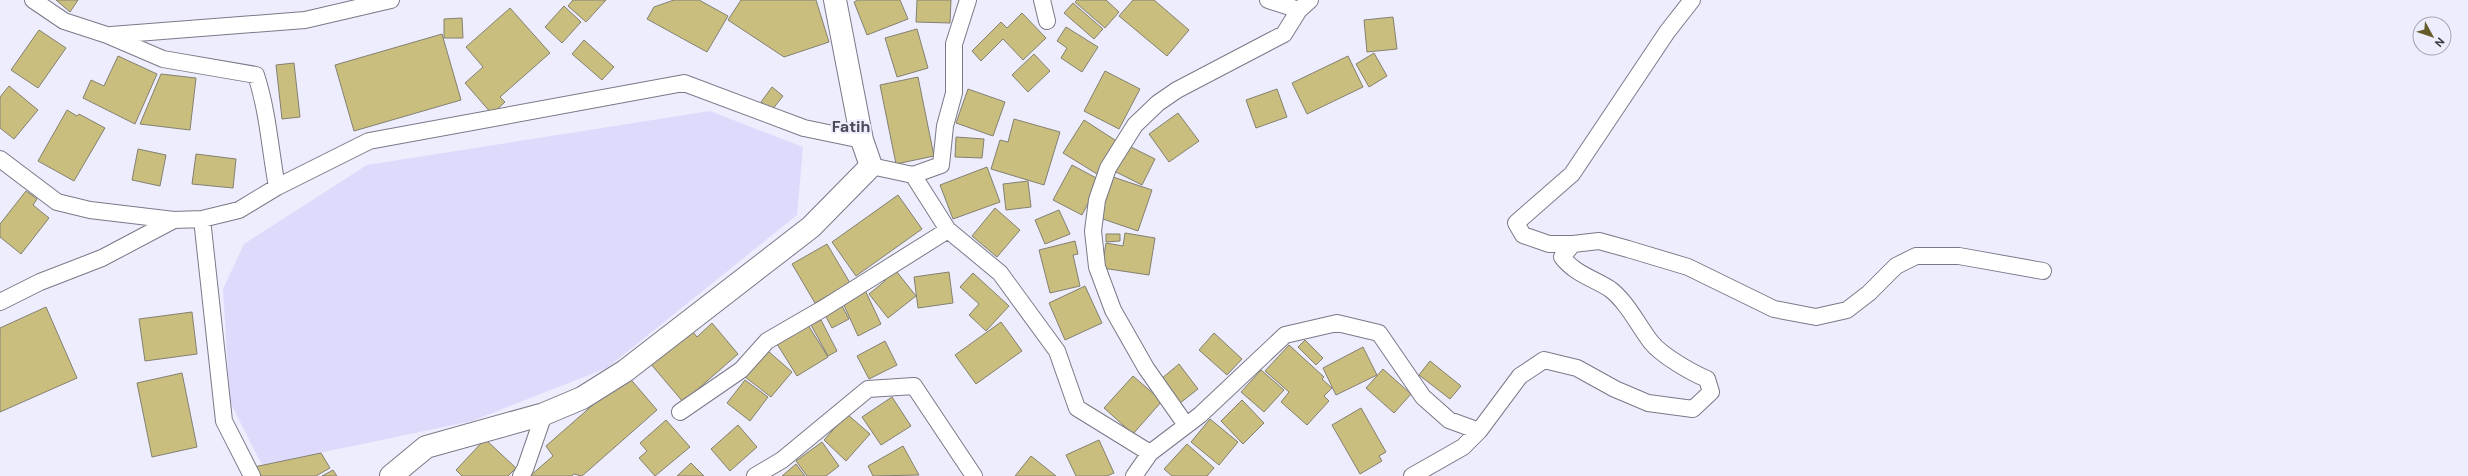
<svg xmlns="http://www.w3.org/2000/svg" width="2468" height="476" font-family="'DM Sans',sans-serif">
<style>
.green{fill:#dddafb}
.building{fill:#cabe7f;stroke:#838071}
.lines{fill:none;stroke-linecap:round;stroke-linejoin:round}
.street-casing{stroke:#7a7988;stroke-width:18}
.secondary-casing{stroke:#7a7988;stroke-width:24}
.street{stroke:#fff;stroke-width:16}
.secondary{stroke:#fff;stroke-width:22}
.labels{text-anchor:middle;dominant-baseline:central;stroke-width:4;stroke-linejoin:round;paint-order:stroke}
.district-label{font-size:16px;font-weight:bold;fill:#4b4a57;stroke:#eeedfd}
</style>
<rect width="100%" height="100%" fill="#eeedfd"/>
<path class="green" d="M710,111L803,147L797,215L607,368L472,421L262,465L230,402L223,289L244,244L367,165Z"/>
<path class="building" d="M56,0H78L70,12Z
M573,0H606L586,22L568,6Z
M674,0H699L728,16L707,52L647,19L654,7Z
M741,0H816L829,42L784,57L728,20Z
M858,0H900L908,19L867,35L854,2Z
M917,0H951L950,23L916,22Z
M1077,0H1106L1119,12L1105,28L1075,2Z
M1133,0H1154L1189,30L1167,56L1119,16Z
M1073,3L1103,29L1094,39L1064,13Z
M564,6L581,22L562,43L545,27Z
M510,8L550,53L500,97L505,102L492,114L465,83L483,67L466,47Z
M1022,13L1046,38L1023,60L1003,39L981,61L972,51L1001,22L1007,28Z
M1393,17L1397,49L1367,52L1364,20Z
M462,18L463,38H444V19Z
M1066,27L1098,47L1082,72L1061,58L1067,48L1057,41Z
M917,29L928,68L897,77L885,38Z
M39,30L66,48L38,88L11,70Z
M442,34L461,100L354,131L335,65Z
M584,40L614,67L602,80L572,54Z
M1374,53L1387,76L1369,87L1356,64Z
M1034,54L1050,71L1028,92L1012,75Z
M118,56L157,74L135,124L83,98L91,80L104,86Z
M1348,56L1363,87L1307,114L1292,83Z
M294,63L300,117L282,119L276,65Z
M1105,71L1140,89L1119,129L1084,111Z
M161,74L196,78L190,130L140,124Z
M918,77L934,156L896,164L880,85Z
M9,86L38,110L14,139L0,128V97Z
M772,87L783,96L772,110L761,102Z
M968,89L1005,102L993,136L956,123Z
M1277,89L1287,117L1256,128L1246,100Z
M67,110L77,116L79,114L105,128L74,181L38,161Z
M1178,113L1199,141L1169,162L1149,134Z
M1014,119L1060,132L1044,185L991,169L1000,140L1008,142Z
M1084,120L1118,142L1097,174L1063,153Z
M956,137L984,139L982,158L955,157Z
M1127,145L1155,159L1142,185L1114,171Z
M138,149L166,155L160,186L132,180Z
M196,154L236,159L233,188L192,184Z
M1072,165L1100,180L1082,215L1053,200Z
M987,167L1000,202L953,219L940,185Z
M1113,177L1152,190L1138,231L1100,218Z
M1028,181L1031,207L1006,210L1003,184Z
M26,191L37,199L33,205L49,218L21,254L0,237V224Z
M898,195L922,229L856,276L832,242Z
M995,208L1020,230L997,257L972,236Z
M1059,210L1070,234L1045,244L1035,220Z
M1125,233L1155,238L1149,275L1102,268L1106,243L1123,246Z
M1106,234H1120V241L1106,242Z
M1075,241L1078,254L1073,255L1080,286L1050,293L1039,250Z
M827,244L850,283L815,303L792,264Z
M893,267L916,296L888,318L869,294L885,281L881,276Z
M949,272L953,303L918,308L914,277Z
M973,273L1009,306L986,331L969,315L979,304L960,287Z
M1085,286L1102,323L1065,340L1049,303Z
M865,290L881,324L858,336L842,301Z
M842,306L849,319L832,328L825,315Z
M46,307L77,378L0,412V328Z
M192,312L197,354L145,361L139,319Z
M821,320L837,351L828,356L811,325Z
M1001,322L1022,351L976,384L955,355Z
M712,323L738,354L683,402L650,363L690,328L697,337Z
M808,325L828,357L797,376L777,344Z
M1214,333L1242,359L1227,375L1199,350Z
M1305,340L1323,358L1316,365L1298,347Z
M885,341L897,365L869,379L857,356Z
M1289,345L1324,377L1322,379L1332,388L1324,396L1329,401L1307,425L1281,402L1289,392L1265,371Z
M1363,347L1377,375L1336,395L1323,368Z
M768,351L792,372L771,397L745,377Z
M1430,361L1461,386L1450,399L1419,375Z
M1179,364L1198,389L1180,403L1161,379Z
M1383,369L1411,394L1394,413L1366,388Z
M1261,370L1284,390L1264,412L1241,392Z
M182,373L197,447L152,457L137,383Z
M627,375L657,410L582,476L574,474L572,476H530L553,456L546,446Z
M1133,376L1162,401L1133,434L1104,408Z
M745,380L768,397L750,421L727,403Z
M892,397L911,426L881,445L862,417Z
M1242,400L1264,423L1243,444L1221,421Z
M1361,408L1386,452L1379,456L1382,461L1360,474L1332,425Z
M847,414L870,434L846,461L824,440Z
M1210,419L1238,442L1219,465L1191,442Z
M666,420L690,447L655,476L639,458L647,451L640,443Z
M738,425L757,447L730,471L711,449Z
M485,439L516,468L508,476H462L456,470Z
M1099,440L1114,473L1107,476H1076L1066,455Z
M822,442L839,466L826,476H807L796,461Z
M1187,444L1214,468L1207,476H1172L1164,469Z
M903,446L919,475L873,476L868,466Z
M321,453L330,468L316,476H259L254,467Z
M1031,456L1056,476H1015Z
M691,463L704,476H677Z
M796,464L805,476H782Z
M333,470L337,476H322Z"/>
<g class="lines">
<g class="street-casing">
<path id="street" d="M33,0L64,21L107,35L163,59L256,75C268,112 270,149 277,187
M1042,0L1047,21
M1268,0L1299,10L1310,0
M111,35L305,20L391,0
M0,159L57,202L90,210L174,220L202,219L239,210L277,187L369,141L684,83L804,128L862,140
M871,166L913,175L941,165L945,126L954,93V44L968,0
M913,175L948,230L1000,273L1057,351L1077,408L1150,453
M202,219L224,421L252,476
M1573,244H1549L1523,235L1516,223L1572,174L1667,32L1692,0
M0,302L40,282L102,258L174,220
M680,412L741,370L767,341L824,308L948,230
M1186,425L1146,368L1113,310L1097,267L1093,231L1097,200L1108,168L1135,125L1158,103L1177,90L1284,34L1299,10
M1479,431L1520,376L1544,360L1577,368L1615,389L1648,403L1693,409L1711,392L1707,379C1692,373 1661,355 1651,342C1638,325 1627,302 1610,289C1593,278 1575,274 1562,257L1573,244L1599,241L1628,249L1688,267L1774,309L1816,317L1847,310L1869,293L1896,266L1916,256H1959L2043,271
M521,476L525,469L544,414
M755,476L782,460L868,389L914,386L974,476
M1134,476L1150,453L1200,415L1285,335L1337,323L1379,333L1423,397L1449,420L1479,431L1463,447L1412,476"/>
</g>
<g class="secondary-casing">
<path id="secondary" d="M391,476L426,447L544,414L582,398L625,371L811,227L871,166L862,140L835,0"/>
</g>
<use href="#street" class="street"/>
<use href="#secondary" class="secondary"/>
</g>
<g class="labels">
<g class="district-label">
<text x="851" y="126">Fatih</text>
</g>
</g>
<g transform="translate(2432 36) rotate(130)"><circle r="19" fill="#eeedfd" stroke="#a6a5b1"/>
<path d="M0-3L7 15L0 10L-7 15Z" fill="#665c29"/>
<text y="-6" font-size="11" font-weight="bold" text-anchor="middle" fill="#39383e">N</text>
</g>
</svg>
